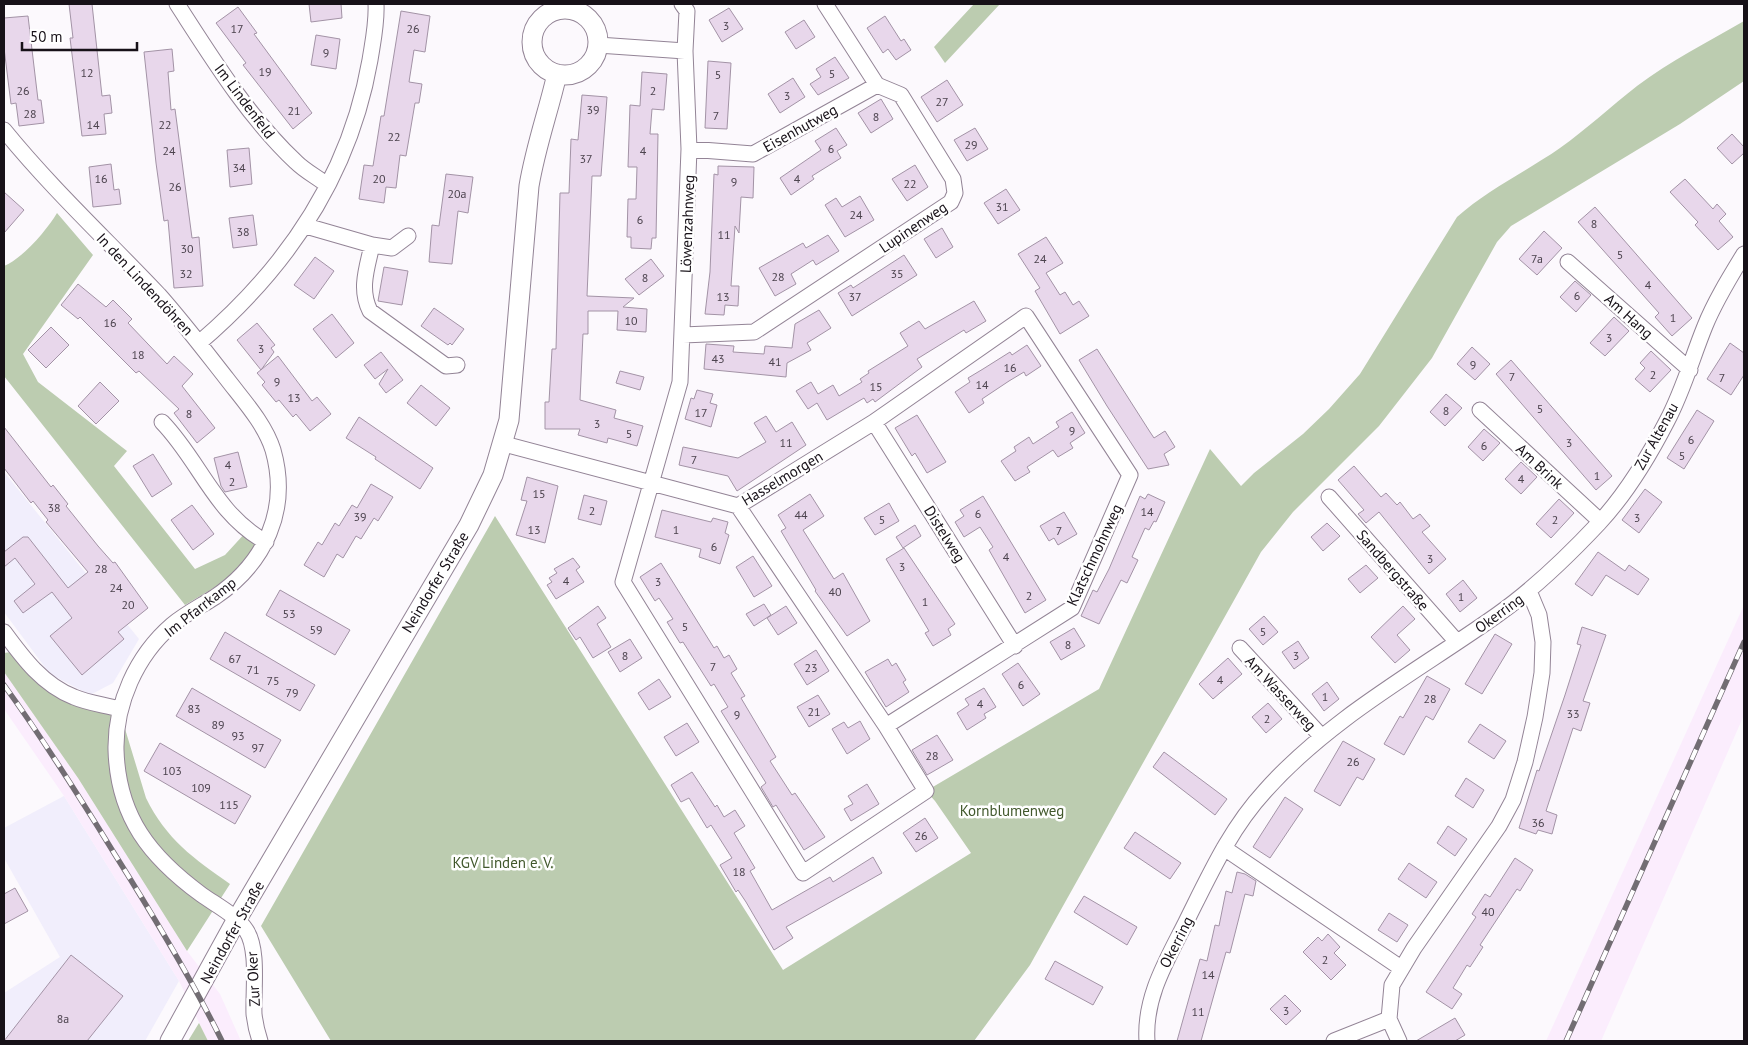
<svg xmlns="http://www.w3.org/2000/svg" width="1748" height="1045" font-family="'PT Sans',sans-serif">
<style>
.commercial{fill:#f1eefc}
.built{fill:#fbedfd}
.green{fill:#bcccb0}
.building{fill:#e8d7eb;stroke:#a393a6}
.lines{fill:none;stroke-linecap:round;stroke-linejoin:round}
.minor-casing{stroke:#938496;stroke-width:17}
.tertiary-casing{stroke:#938496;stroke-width:21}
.minor{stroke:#fff;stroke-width:15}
.tertiary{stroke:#fff;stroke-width:19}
.rail-casing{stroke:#726d73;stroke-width:5.5}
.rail{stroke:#fff;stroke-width:4;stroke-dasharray:11;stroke-linecap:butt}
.labels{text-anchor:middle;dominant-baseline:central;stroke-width:5;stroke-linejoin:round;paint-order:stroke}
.number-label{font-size:12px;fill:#4b424d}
.street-label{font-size:15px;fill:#171118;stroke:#fff}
.park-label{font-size:15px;fill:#41582c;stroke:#fff}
</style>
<rect width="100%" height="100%" fill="#fcf9fd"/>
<path class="commercial" d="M4,472L139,639L113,683L90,695L50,674L4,612Z
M64,796L179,981L145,1041H4V993L60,957L4,858V828Z"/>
<path class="built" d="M1744,605V715L1601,1041H1546Z
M4,672L78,778L187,951L220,994L241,1041H208L179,981L64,796L4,709Z"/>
<path class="green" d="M974,4H1000L945,63L934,47Z
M1744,21V81L1680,124L1511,226L1497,242L1432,358L1379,426L1293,512L1261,552L1030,965L974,1041H331L261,926L495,516L783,970L971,853L935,801L926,791L1099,689L1210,449L1241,486L1254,473L1303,434L1329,409L1360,374L1457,217C1487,190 1527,171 1560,148C1587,129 1611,106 1637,86C1670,61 1708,42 1744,21Z
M57,213L93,255L23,354L38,382L127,451L114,466L195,569L225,555L247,531L266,542L222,583L185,605L4,376V266C22,259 47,230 57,213Z
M18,651L37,674L119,709L146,798C166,839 194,859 230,884L187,951L78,778L4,672V653Z
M199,1023L208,1041H188Z"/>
<path class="building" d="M69,4H92L102,96L110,95L112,113L104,114L106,134L82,136L70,38H73Z
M309,4H341L342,18L311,22Z
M238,7L257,33L254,34L312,113L293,129L243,65L246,63L216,23Z
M729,8L743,29L722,42L709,20Z
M401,11L430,16L425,52L414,50L409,82L422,84L419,103H415L406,156L400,155L396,188L386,187L384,203L359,199L364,165L373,166L381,116H384Z
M28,16L38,100H41L44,123L19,126L16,103L11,104L4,48V18Z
M885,16L901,41L904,39L911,50L896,60L888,49L883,53L867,28Z
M804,20L815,37L796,49L785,32Z
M316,35L340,39L336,69L311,65Z
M172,49L174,71L168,72L171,110L175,109L192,238L199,237L203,286L174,288L168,220L164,221L156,163L144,52Z
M835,57L849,78L818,95L810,84L821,77L816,69Z
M708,61L731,63L727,129L705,128Z
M642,72L667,74L664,110L652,109L650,134H658L656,238H652L651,249L631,248V237H627L628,199H636L637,167H628L630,105L640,106Z
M793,78L805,97L780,113L768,94Z
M947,80L963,105L937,122L921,97Z
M582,95L607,97L601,176H592L587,296L634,298L623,307L647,309L646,332L617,330L618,311H588V334H583L580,400L616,410L614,418L643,426L637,446L608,438L607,443L578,435L580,429H545V402H549L552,349H556L560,193H569L571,139L578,140Z
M881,99L893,119L871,133L858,113Z
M836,128L847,145L837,151L841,158L812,176L814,179L791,195L780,178L821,150L815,141Z
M975,128L988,149L967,161L954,140Z
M1732,134L1744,147V153L1732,164L1717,148Z
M249,148L252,184L230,187L227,150Z
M111,164L114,190L119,189L121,204L93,207L89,167Z
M915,165L928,187L907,201L892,179Z
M718,166L754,167L753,198L741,197L739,233L735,226L731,286H739L738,306L725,305L724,315L705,314L710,272L714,174L718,175Z
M446,174L473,177L468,213L458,211L452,264L429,262L432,225L439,226Z
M1685,179L1713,209L1717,204L1726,214L1719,221L1733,237L1718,250L1695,225L1698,222L1670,192Z
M1006,189L1020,210L998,224L984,203Z
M4,192L24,210L4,233Z
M860,196L874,220L845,237L825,205L836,198L842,207Z
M1595,207L1692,318L1672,336L1655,317L1659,313L1578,222Z
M253,215L257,245L233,248L229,218Z
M942,228L953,247L936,258L924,239Z
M1544,231L1562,248L1537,275L1519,259Z
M828,235L839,251L816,265L813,260L791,274L796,284L775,296L759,268L803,243L806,248Z
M1046,237L1063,263L1046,273L1060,295L1065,292L1073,305L1079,301L1089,316L1060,334L1035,291L1040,288L1018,254Z
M904,255L917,275L852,316L838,293L851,285L853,288Z
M315,257L334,271L314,299L294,285Z
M651,259L664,276L639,295L625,279Z
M384,267L408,271L402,305L378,301Z
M1575,281L1591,295L1576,312L1560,297Z
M78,284L106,307L113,300L132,319L128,323L167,364L174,356L193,374L182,386L215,428L197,443L174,413L179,409L139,371L136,373L80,317L78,319L61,305Z
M974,301L986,321L966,333L964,330L917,359L922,367L875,402L873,399L867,403L864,398L827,420L817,403L808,409L796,391L811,382L818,394L833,385L839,396L862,382L860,379L869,373L868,371L908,346L900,333L919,321L925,329Z
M434,308L464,329L452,345L450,343L448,345L421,326Z
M819,310L831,328L807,343L811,350L787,363L786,377L704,369L706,344L734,346L733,352L764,354L765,346L792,348L795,324Z
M332,314L354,343L336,358L313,329Z
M1614,317L1629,331L1605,356L1590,343Z
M257,323L275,345L271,348L274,352L261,370L237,340Z
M51,327L69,345L46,368L28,350Z
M1730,343L1744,353V375L1731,395L1707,379Z
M1027,345L1041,366L1026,376L1024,372L1009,381L982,399L984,403L969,413L955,392L970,382L968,378L983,369L1010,352L1012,355Z
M1472,347L1490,364L1475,380L1457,364Z
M1097,349L1150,432L1154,438L1165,431L1175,447L1164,454L1169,465L1148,469L1107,406L1079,360Z
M1651,351L1671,370L1650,392L1635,379L1645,368L1640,363Z
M381,352L403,380L386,393L379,384L388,369L375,379L364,365Z
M278,356L312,401L317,397L331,414L310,431L296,414L293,417L279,400L276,402L262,385L265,382L257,373Z
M1511,360L1612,476L1596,490L1496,374Z
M620,371L644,377L640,390L616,383Z
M100,382L119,401L96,424L78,406Z
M421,385L450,408L436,426L407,403Z
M697,390L713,394L710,403L717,405L711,427L685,419L691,398L694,399Z
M1446,394L1462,408L1445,426L1430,412Z
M1697,410L1714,421L1684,469L1667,458Z
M1072,412L1085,433L1070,443L1073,448L1058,457L1053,450L1027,467L1030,472L1015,481L1001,461L1016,451L1014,447L1029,437L1033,444L1059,427L1056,422Z
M917,415L946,462L927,473L915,453L912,456L895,428Z
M766,416L776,432L792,422L806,445L737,491L728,476L679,465L683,447L738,458L766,442L754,423Z
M359,417L433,468L420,489L375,459L376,457L346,438Z
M4,427L51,487L53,485L68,504L66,506L98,546L113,563L115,562L148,608L118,632L124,639L82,675L50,636L72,618L52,592L23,613L14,601L35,584L15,558L4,567V552L23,537H28L68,588L88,572L46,522L48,520L33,501L31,503L4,468Z
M1484,429L1500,443L1483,461L1468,447Z
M238,452L247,487L225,492L221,486L214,458Z
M153,454L172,484L152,497L133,466Z
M1521,462L1537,477L1521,494L1505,479Z
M1354,466L1381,497L1386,493L1397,505L1400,502L1413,519L1420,514L1430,526L1422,532L1446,559L1429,574L1379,512L1366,523L1358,514L1364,510L1338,480Z
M527,477L558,486L545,543L516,535L527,501L521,500Z
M371,484L393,497L378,521L374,518L361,539L356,536L343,558L337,554L324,577L304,565L318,542L322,545L335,523L339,526L352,505L357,508Z
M1645,489L1662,502L1639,533L1622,520Z
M810,494L824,516L803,530L834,579L843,573L870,621L847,636L815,591L816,590L781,531L786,528L778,515Z
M1148,494L1165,502L1156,522L1154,521L1149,530L1145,528L1132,557L1138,560L1127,583L1121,580L1099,624L1081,616L1093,590L1097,592L1109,569L1140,496L1145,499Z
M584,495L607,501L601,525L578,519Z
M983,496L1046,600L1025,613L989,550L993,547L980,527L964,537L955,522L964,516L960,510Z
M1559,499L1574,513L1551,538L1536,524Z
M889,503L899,521L875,535L864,518Z
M192,505L214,534L193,550L171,520Z
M662,510L711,522L713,518L728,522L725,533L729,535L720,564L699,557L701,549L655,537Z
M1064,512L1077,534L1058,545L1054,538L1049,541L1040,526Z
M1327,523L1340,536L1323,551L1311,537Z
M915,525L921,536L903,548L896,537Z
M904,548L955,624L948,629L951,635L933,646L925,633L929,631L886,559Z
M1598,552L1625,571L1629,565L1649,579L1638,595L1606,575L1592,596L1575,584Z
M753,556L772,586L754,597L736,567Z
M573,558L580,567L576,570L584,582L556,599L547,585L552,582L549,578L557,573L554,569Z
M661,563L714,648L717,646L724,658L729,655L737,669L731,673L745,696L741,698L776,757L770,761L792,795L795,793L825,837L804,850L776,805L773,807L761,787L766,783L721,711L728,707L714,684L711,686L683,642L680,643L667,622L673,619L659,598L655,601L640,577Z
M1366,565L1378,578L1360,593L1348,579Z
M1463,580L1477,598L1460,612L1446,594Z
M280,590L350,630L335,655L266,615Z
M764,604L771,615L754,626L746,614Z
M598,606L606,618L597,624L611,647L593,658L580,637L576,640L568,628Z
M786,606L797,623L778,635L767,618Z
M1403,606L1415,619L1397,635L1410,650L1395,663L1371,637Z
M1264,616L1278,632L1263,645L1249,629Z
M1582,627L1606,635L1583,701L1590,703L1581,731L1573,728L1546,811L1557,815L1552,834L1538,830L1536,834L1519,828L1537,770L1539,771L1565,695L1581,645L1577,644Z
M1074,628L1085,646L1061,660L1050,642Z
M225,632L315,685L300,711L210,659Z
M1495,634L1512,644L1482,694L1465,684Z
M630,639L642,658L620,672L608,652Z
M1298,641L1309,658L1294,669L1282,652Z
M816,650L829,671L807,685L794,664Z
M1228,658L1242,674L1213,699L1199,684Z
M888,659L892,666L896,663L906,680L903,682L909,692L886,707L865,672Z
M1018,663L1040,694L1023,706L1002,674Z
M1427,676L1450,689L1433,720L1426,716L1404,755L1384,744L1400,716L1403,718Z
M659,679L671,697L649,710L638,693Z
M1327,682L1339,699L1324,711L1312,694Z
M192,688L281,740L265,768L176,716Z
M984,688L996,707L984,714L986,718L967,730L957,713L969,705L965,699Z
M818,695L830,714L809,727L797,707Z
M1268,703L1282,719L1266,733L1252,717Z
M860,721L870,739L847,754L832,729L844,722L848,728Z
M687,723L699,742L676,756L664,737Z
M1480,724L1506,741L1494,759L1468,742Z
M937,735L953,760L927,775L912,750Z
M1343,741L1375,759L1363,780L1357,777L1340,806L1314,791Z
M160,743L251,796L235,824L144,771Z
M1164,752L1227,799L1215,815L1153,767Z
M692,772L715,807L717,805L724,817L735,810L745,826L734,833L755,868L750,871L772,910L830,877L833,882L873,857L882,873L786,927L793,938L774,950L746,902L738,890L736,892L720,865L732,858L711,825L707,828L689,798L681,802L671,785Z
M1466,778L1484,790L1473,808L1455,796Z
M867,784L879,804L851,821L844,809L853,804L848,796Z
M1285,797L1303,809L1270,858L1253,847Z
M925,818L938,838L916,852L903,833Z
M1448,826L1467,839L1455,856L1437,843Z
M1135,832L1181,863L1170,879L1124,848Z
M1515,858L1533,870L1520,891L1517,889L1480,945L1483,947L1470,967L1467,965L1453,988L1462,994L1452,1009L1426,992L1476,917L1472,914L1485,894L1490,897Z
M1409,863L1437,882L1426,898L1398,879Z
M1237,872L1245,874L1256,881L1253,896L1245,894L1230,953L1226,952L1201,1041H1177L1200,959L1207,961L1215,925L1219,926L1226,891L1232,893Z
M15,888L28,911L4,924V894Z
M1084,896L1137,927L1127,945L1074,912Z
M1389,913L1408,925L1397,942L1378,930Z
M1328,934L1340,947L1334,953L1346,965L1331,980L1303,952L1318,937L1322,941Z
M71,955L123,996L87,1041H4Z
M1055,961L1103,987L1093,1005L1045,979Z
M1285,995L1301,1011L1286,1025L1270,1009Z
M1455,1018L1465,1035L1455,1041H1416Z"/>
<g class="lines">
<g class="minor-casing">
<path id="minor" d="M177,4C212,58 248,117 296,162C305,171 317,177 327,185
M682,4L687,11L685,51
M598,45L685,51L689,149L680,382L623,582L803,873L926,791L886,726L738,506
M4,130C52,189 107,240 159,295C183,322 205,351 227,379C243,400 265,424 273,450C290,510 265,563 215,597C201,606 185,614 172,625C136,656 115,704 116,750C118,817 150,857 202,895C216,905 236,915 246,930C259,949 253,990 254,1014C255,1023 257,1032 260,1041
M689,149L753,154L877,85
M306,226L372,245L392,248L408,236
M372,245C367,268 359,289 370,311L446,366L457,365
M1568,262L1690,370
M683,335L754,332L951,202L955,193L953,179L901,95L877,85L825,4
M199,343C287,268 350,175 370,60C373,41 377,23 376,4
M1480,410L1600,521
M162,422C200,461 215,514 266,542
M874,422L1015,646
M504,444L738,506L874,422L1026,316L1130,475L1072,608L886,726
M1329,497L1457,642
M4,632C23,658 43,685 74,697C88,703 105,705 119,709
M1240,648L1322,737
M1224,848L1401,968
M1147,1041C1144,997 1167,960 1186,922C1209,876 1230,829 1265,791C1330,718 1418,671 1497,615C1534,589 1568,556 1599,523C1626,494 1649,456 1667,421C1683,391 1692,358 1705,326C1715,301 1730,277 1744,254
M1334,1041L1389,1019
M1399,1041L1389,1019L1392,985L1414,948L1499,826L1513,800L1525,762L1535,717L1542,673L1543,642L1539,615L1529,591"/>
</g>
<g class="tertiary-casing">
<path id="tertiary" d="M532 42a33 33 0 1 1 66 0a33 33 0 1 1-66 0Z
M170,1041L237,919L469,525L493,475L509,420L529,186C536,145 548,113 557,74"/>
</g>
<use href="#minor" class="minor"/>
<use href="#tertiary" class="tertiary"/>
<g class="rail-casing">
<path id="rail" d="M4,685C43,739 79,796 114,853C153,915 190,976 222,1041
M1566,1041L1744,642"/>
</g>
<use href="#rail" class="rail"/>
</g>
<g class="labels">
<g class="number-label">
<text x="726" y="25">3</text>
<text x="237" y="28">17</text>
<text x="413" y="28">26</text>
<text x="326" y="52">9</text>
<text x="265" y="71">19</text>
<text x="87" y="72">12</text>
<text x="832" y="73">5</text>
<text x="718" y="74">5</text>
<text x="23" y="90">26</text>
<text x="653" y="90">2</text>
<text x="787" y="95">3</text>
<text x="942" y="101">27</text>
<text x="593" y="109">39</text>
<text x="294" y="110">21</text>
<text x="30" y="113">28</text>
<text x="716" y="115">7</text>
<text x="876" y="116">8</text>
<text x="93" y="124">14</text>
<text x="165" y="124">22</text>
<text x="394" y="136">22</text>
<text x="971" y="144">29</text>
<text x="831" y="148">6</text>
<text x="169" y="150">24</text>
<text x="643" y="150">4</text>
<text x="586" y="158">37</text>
<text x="239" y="167">34</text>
<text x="101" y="178">16</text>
<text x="379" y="178">20</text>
<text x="797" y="178">4</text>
<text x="734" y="181">9</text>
<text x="910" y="183">22</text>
<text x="175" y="186">26</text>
<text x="457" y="193">20a</text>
<text x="1002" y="206">31</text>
<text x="856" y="214">24</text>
<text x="640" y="219">6</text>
<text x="1594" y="223">8</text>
<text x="243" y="231">38</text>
<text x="724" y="234">11</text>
<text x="187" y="248">30</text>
<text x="1620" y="254">5</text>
<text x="1040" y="258">24</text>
<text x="1537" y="258">7a</text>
<text x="186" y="273">32</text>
<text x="897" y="273">35</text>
<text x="778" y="276">28</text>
<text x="645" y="277">8</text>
<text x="1648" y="284">4</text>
<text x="1577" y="295">6</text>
<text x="723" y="296">13</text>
<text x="855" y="296">37</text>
<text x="1673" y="317">1</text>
<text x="631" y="320">10</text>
<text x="110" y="322">16</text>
<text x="1609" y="337">3</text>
<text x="261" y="348">3</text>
<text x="138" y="354">18</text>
<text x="718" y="358">43</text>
<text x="775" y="361">41</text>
<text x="1473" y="364">9</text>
<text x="1010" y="367">16</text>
<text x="1653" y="374">2</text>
<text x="1512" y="376">7</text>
<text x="1722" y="377">7</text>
<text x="277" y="381">9</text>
<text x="982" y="384">14</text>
<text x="876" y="386">15</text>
<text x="294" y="397">13</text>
<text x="1540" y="408">5</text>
<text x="1446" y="410">8</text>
<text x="701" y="412">17</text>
<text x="189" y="413">8</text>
<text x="597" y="423">3</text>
<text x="1072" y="430">9</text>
<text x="629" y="433">5</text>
<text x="1691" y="439">6</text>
<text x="786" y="442">11</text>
<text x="1569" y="442">3</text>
<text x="1484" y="445">6</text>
<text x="1682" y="455">5</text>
<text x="694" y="459">7</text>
<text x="228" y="464">4</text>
<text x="1597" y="475">1</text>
<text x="1521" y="478">4</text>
<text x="232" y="481">2</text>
<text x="539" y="493">15</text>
<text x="54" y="507">38</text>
<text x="592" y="510">2</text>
<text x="1147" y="511">14</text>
<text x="978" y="513">6</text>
<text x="801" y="514">44</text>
<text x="360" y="516">39</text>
<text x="1637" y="517">3</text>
<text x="882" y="519">5</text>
<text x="1555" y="519">2</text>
<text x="534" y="529">13</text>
<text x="676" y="529">1</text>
<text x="1059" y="530">7</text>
<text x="714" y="546">6</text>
<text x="1006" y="556">4</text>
<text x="1430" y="558">3</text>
<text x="902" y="566">3</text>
<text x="101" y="568">28</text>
<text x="566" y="580">4</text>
<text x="658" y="581">3</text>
<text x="116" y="587">24</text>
<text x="835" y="591">40</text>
<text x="1029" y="595">2</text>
<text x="1461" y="596">1</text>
<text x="925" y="601">1</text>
<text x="128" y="604">20</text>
<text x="289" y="613">53</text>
<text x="685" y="626">5</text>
<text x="316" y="629">59</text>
<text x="1263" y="631">5</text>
<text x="1068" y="644">8</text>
<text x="625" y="655">8</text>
<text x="1296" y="655">3</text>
<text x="235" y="658">67</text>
<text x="713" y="666">7</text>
<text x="811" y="667">23</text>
<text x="253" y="669">71</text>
<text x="1220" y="679">4</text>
<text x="273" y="680">75</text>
<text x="1021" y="684">6</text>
<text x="292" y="692">79</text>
<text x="1325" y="696">1</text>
<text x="1430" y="698">28</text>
<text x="980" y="703">4</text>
<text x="194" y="708">83</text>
<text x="814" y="711">21</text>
<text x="1573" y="713">33</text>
<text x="737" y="714">9</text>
<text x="1267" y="718">2</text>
<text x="218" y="724">89</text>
<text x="238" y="735">93</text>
<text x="258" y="747">97</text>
<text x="932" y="755">28</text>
<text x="1353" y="761">26</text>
<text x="172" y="770">103</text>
<text x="201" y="787">109</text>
<text x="229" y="804">115</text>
<text x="1538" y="822">36</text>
<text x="921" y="835">26</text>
<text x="739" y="871">18</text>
<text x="1488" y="911">40</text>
<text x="1325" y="959">2</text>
<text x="1208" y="974">14</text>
<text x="1286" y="1010">3</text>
<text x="1198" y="1011">11</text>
<text x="63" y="1018">8a</text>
</g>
<g class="street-label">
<text transform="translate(245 101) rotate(53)">Im Lindenfeld</text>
<text transform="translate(800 128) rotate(-29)">Eisenhutweg</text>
<text transform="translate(687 224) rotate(-88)">Löwenzahnweg</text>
<text transform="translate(913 227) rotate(-34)">Lupinenweg</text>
<text transform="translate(145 284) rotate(47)">In den Lindendöhren</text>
<text transform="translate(1629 316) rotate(42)">Am Hang</text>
<text transform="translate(1656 436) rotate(-61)">Zur Altenau</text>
<text transform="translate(1540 466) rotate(43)">Am Brink</text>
<text transform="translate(782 478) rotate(-31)">Hasselmorgen</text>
<text transform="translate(945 534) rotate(58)">Distelweg</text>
<text transform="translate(1094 555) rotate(-65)">Klatschmohnweg</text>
<text transform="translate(1393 570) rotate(49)">Sandbergstraße</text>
<text transform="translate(435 582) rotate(-59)">Neindorfer Straße</text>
<text transform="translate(200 607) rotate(-38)">Im Pfarrkamp</text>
<text transform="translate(1499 613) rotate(-36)">Okerring</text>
<text transform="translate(1281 693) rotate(47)">Am Wasserweg</text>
<text transform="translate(232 932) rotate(-61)">Neindorfer Straße</text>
<text transform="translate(1176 942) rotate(-63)">Okerring</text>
<text transform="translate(253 979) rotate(-93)">Zur Oker</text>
</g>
<g class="park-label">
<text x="1012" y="810">Kornblumenweg</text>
<text x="503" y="862">KGV Linden e. V.</text>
</g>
</g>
<rect width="1748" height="1045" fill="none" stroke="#171118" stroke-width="10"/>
<path d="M22 42v8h115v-8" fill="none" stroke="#171118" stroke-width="2.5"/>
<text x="30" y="42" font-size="15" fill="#171118" stroke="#ffffff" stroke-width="4" paint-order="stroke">50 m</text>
</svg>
